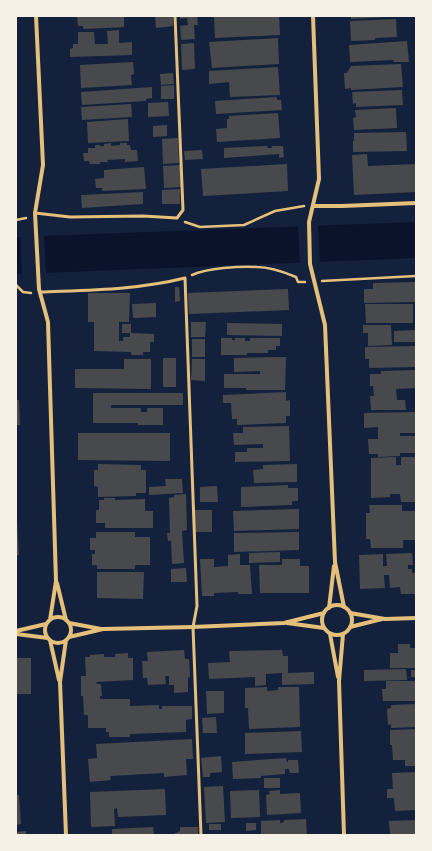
<svg xmlns="http://www.w3.org/2000/svg" width="432" height="851" font-family="Ubuntu,sans-serif">
<style>
.water{fill:#0b132b}
.pier{fill:#14213d}
.building{fill:#48494c}
.lines{fill:none;stroke-linecap:round;stroke-linejoin:round}
.path{stroke:#e5c07b;stroke-width:2.5}
.service{stroke:#e5c07b;stroke-width:3}
.minor{stroke:#e5c07b;stroke-width:4}
</style>
<rect width="100%" height="100%" fill="#14213d"/>
<path class="water" d="M416,222V258L16,274V237Z"/>
<path class="pier" d="M318,224L320,264H300L298,225Z
M44,234L46,275L22,276L20,235Z"/>
<path class="building" d="M77,16H124V27L83,29V26H78Z
M155,16H173V26L156,28Z
M180,16H197L198,25H194L195,39L181,40L180,26L188,25L187,18L180,19Z
M214,16H279L280,35L215,38Z
M351,16H386V17L351,19Z
M396,19L397,37L375,38V40L351,41L350,21Z
M119,30V43L132,42V55L70,57V49L73,48V44H78V32H94L95,44H108L107,31Z
M278,38L279,64L212,68L209,42Z
M407,41L409,62H394L393,60L350,62L349,45Z
M194,43L195,69L182,70L181,44Z
M133,62L134,74L131,75L132,85L81,88L80,65Z
M401,64L403,87L351,90V88L345,89L344,73H347L351,66Z
M278,67L280,95L230,97L229,82L209,84V71Z
M173,73L174,84L161,85L160,74Z
M174,85V99H161V86Z
M152,87V98L146,99V101L82,105L81,92Z
M402,90L403,105L356,107V103L353,104L352,92Z
M277,97V100H281L282,110L216,114L215,101Z
M168,102L169,116L148,117V103Z
M131,104L132,117L82,120L81,107Z
M396,108L397,128L354,130L353,118L356,117L355,110Z
M278,113L280,138L217,142L216,129L227,128V119H229V116Z
M128,119L129,141L88,143L87,122Z
M167,125V136L153,137V126Z
M406,132L407,151L353,152V141H354V133Z
M178,138L179,163L163,164L162,139Z
M111,143V146L120,145V143H127V145H130L131,150H137L138,161L125,162V159L107,160L108,162H100V164H90L89,161H84L83,153H88V148H95V145H100V146H104V144Z
M267,146L268,148H272V146H283L284,157L279,158V154L224,158V148Z
M202,150L203,159L185,160L184,151Z
M367,154L368,166L416,164V192L354,195L352,155Z
M287,164L288,191L203,196L201,169Z
M180,165L181,187L164,188L163,166Z
M144,167L146,189L102,191V188H96L95,179L104,178V170Z
M180,189V204H162V190Z
M143,192V204L82,208L81,195Z
M416,282V302L364,303V289H373V283Z
M175,287H179L180,301L175,302Z
M288,289L289,310L189,314L188,293Z
M88,293H130L129,322H119V341H123V337H130V333H122V324H131V333L154,334V342H150V352H143V355H131V352L94,351V322H88Z
M156,303V317L133,318L132,304Z
M365,304H413V323H366Z
M191,322H206L205,337H191Z
M227,323L282,324V336L227,335Z
M363,325H391L392,345L368,346V333H363Z
M416,330V342H394V331Z
M221,338H232V340H235V338H245V341H250V338H280V346H276V350H268V353H247V355H221Z
M192,339H205V357H192Z
M416,346V367L369,368V359H365V347Z
M286,357L285,390H246V388H224V374H260V371L234,372V358Z
M163,358H176V387H163Z
M124,359H151V389L75,388V369H124Z
M192,359H205V381L191,380Z
M416,370V388L396,389L397,400H405L406,410H371L370,396H374L373,386H370V374H381V371Z
M286,392V401L290,400V416H286V423L237,425V419H232L231,403H223V395Z
M93,393H183V405H111V408H141V412H147V408H163V425H138V423H93Z
M16,400H19L20,425H16Z
M416,412V433H400V436H416V453H400V456L378,457V454H369L368,439H378V427L364,428V413Z
M289,426L290,461L235,462V452H247V448H263V444L234,445L233,433H243V427Z
M78,433H170V461L78,460Z
M396,457V465H401V457H416V502H401L400,494H390V497L371,498V458Z
M98,464L141,465V470H146V493H136V496L98,497V487L94,486V470H98Z
M297,464V482L254,483L253,470L263,469V465Z
M165,479H182L183,493L149,495V487L166,486Z
M288,485V488H298V501H292V505L241,507V487Z
M217,486L218,502H200V487Z
M186,494L187,530L182,531L184,563L172,564L171,541H168L167,533H170L169,498L174,497V495Z
M104,498H115V500L145,499V511H153V528H105V523H96V510H99V500H104Z
M369,505H402V511H416V540H403V548H371L370,539H366V513H370Z
M299,509V529L234,531L233,511Z
M195,510H212V532H195Z
M16,521H17L19,555H16Z
M96,532H135V537H150V565H135V569H97V565H92V554H95V550H90V538H96Z
M299,532V550L234,552V533Z
M280,552V562L249,563V553Z
M412,553L413,565H408V569H412V573H416V594H401L400,587L390,588L389,575H384L385,588L360,589L359,555L383,554V566H387L386,554Z
M240,554V565H250L252,594H238V592L214,593V596H202L200,559H214V567L228,566V555Z
M282,559H300V566H309V593H260L259,565H282Z
M186,568L187,582H171V569Z
M97,572H144L143,599L97,598Z
M398,644H410V648H416V668H390V653H398Z
M184,650L185,659H189L190,677L188,678V692L174,693V685H169V676H165L166,684L148,685L147,678H143L142,661H148L147,652Z
M282,650L283,656H288V673L314,672V684L282,685V673L266,674V685L255,686V677L209,679L208,663L230,662L229,651Z
M128,653V658H133V680L96,682L97,684H101L102,696H100V699H130V706L159,705V709H162V706H192V719L186,720V732L130,734V737H109V732H106V728H88V715H84L83,696H81V676H86L85,657H90V655L104,654V657H115V654Z
M16,658H31V694H16Z
M406,669L407,680L364,681V670Z
M411,670H416V677H411Z
M386,681H416V701H383L382,689H386Z
M267,687V691L278,690V687H299L300,727L249,729L248,708H245V688Z
M206,691H224V713L207,714Z
M416,704V727L391,728V724L388,725L387,709L391,708V705Z
M216,717L217,733H203L202,718Z
M416,729V766H405V760H393L392,745H390V730Z
M301,731L302,752L245,754V733Z
M192,739L193,759H186L187,775L164,777V773L110,776L111,780L90,782L88,759L97,758L96,744Z
M221,756L222,772L210,773V777H203L201,758Z
M286,758L287,762H288V760H298L299,773H290L289,769H285V774L261,776V778L233,779L232,762Z
M416,772V810L395,811L394,798H387V789H393L392,773Z
M264,778H280V788H264Z
M223,786L225,822L206,823L204,787Z
M165,789L166,815L118,817L117,808L114,809L115,826L91,827L90,792Z
M259,790L260,817L231,818L230,791Z
M280,790V794L300,793L301,813L267,815L266,795L270,794L269,791Z
M16,795H19L21,824L16,825Z
M306,819L307,835H261V821L280,820V823L284,822V820Z
M416,820V835H390L389,821Z
M246,823H256V830L246,831Z
M209,824H221V830H209Z
M153,827L154,835H112V829Z
M180,827H198V835H172L180,831Z
M26,831V835H16V832Z"/>
<g class="lines">
<path class="path" d="M16,220L26,218
M185,222L200,227L244,225L275,211L304,206
M192,275C207,268 240,266 257,267C270,267 284,272 296,277L298,282H305
M322,281L416,276
M16,285L23,292L31,293"/>
<path class="service" d="M35,213L70,217L143,216L177,218L183,210L175,16
M40,292C88,290 137,290 185,278L197,606L193,627L201,835"/>
<path class="minor" d="M36,16L43,165L35,213L39,289L48,322L56,581L50,620
M313,16L319,179L309,222L310,264L325,325L335,562L344,607
M313,206H342L416,203
M57,583L66,620
M322 620a15 15 0 1 1 30 0a15 15 0 1 1-30 0Z
M329,608L334,566
M350,613L385,619L416,618
M45 630a13 13 0 1 1 26 0a13 13 0 1 1-26 0Z
M69,623L101,629
M287,623L324,628
M350,627L382,619
M16,631L46,624
M16,634L48,638
M330,634L338,677
M343,634L339,681L344,835
M69,637L103,629L193,627L284,623L324,613
M50,640L59,680
M66,640L60,682L66,835"/>
</g>
<rect width="432" height="851" fill="none" stroke="#f6f1e7" stroke-width="34"/>
</svg>
